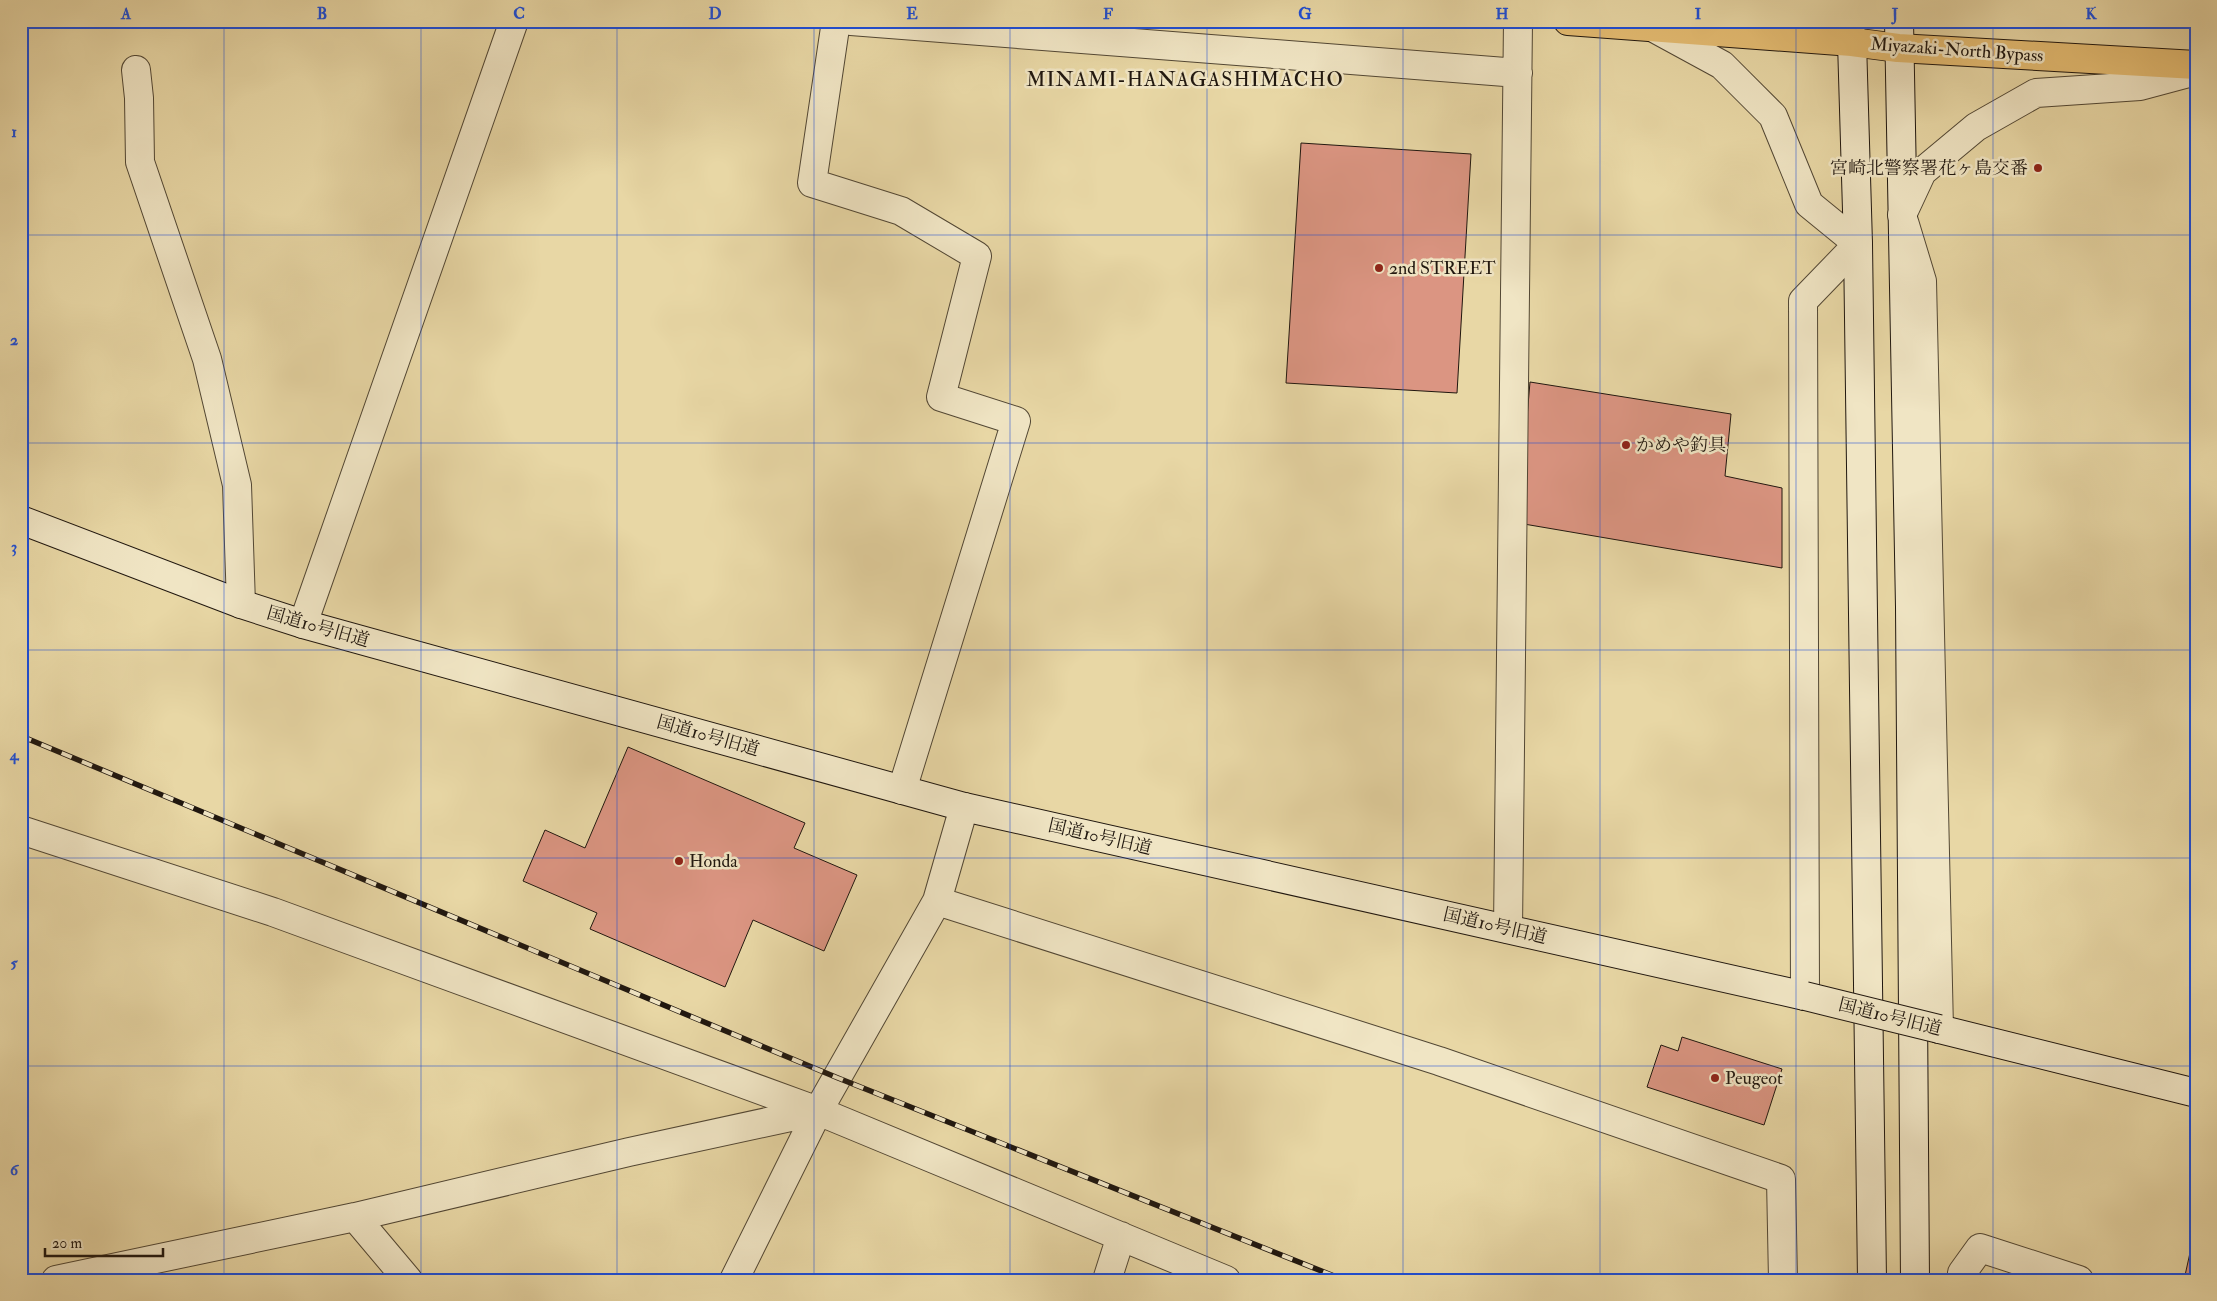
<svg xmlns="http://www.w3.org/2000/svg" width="2217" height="1301" font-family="'IM FELL Double Pica','Noto Serif JP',serif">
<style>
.building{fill:#db9582;stroke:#20170f}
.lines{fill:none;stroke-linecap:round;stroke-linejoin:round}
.street-casing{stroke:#524734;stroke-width:30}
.secondary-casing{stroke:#20170f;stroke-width:30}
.highway-casing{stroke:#20170f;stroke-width:30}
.street{stroke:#f0e5c4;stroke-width:28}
.secondary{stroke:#f0e5c4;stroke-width:28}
.highway{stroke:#e4bc72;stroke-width:28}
.rail-casing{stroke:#20170f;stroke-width:5.5}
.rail{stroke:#f0e5c4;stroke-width:4;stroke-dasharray:11;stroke-linecap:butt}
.secondary-bridge-casing{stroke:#20170f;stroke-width:30;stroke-linecap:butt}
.secondary-bridge{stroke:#f0e5c4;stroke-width:28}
.grid{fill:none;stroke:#1d4ed8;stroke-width:1;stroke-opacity:0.55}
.poi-dot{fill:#8f2418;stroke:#f0e5c4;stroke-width:2}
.labels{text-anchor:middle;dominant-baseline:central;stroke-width:5;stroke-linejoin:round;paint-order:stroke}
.street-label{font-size:18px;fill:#20170f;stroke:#f0e5c4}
.poi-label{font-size:18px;fill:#20170f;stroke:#f0e5c4;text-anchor:start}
.quarter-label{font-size:20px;letter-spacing:1px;fill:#20170f;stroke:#f0e5c4}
.neatline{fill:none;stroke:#1d4ed8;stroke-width:2}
.grid-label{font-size:16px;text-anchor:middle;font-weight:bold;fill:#1d4ed8}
</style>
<rect width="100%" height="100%" fill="#e8d7a5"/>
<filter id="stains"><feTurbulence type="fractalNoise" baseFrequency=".004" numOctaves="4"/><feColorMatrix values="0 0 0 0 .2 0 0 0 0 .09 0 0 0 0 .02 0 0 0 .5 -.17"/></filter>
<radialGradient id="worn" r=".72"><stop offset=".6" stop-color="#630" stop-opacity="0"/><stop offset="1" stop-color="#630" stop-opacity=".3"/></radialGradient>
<path class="building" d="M1301,143L1471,154L1457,393L1286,383Z
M1530,382L1731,414L1725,476L1782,488V568L1518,523Z
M628,747L805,823L794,848L857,875L824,951L753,920L725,987L590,929L597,913L523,881L545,830L585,848Z
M1682,1037L1782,1069L1764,1125L1647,1087L1661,1045L1678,1051Z
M2195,1230L2196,1280H2184Z"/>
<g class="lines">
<g class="street-casing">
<path id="street" d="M836,21L812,183L901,211L977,256L941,397L1016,421L902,790
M851,21L1518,73
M1654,28L1722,65L1773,116L1809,204L1858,244L1803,301L1805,996
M136,70L139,98L140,162L207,359L237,485L241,604
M303,624L514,21
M21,830L273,912L818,1111L1226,1280
M937,901L1439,1061L1781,1179L1783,1280
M1508,929L1518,21
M1939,1029L1922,281L1902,215L1922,172L1976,127L2036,93L2140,86L2196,71
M355,1217L408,1280
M56,1280L355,1217L629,1152L818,1111
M734,1280L818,1111L937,901L964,807
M1107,1280L1121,1236
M1963,1280L1962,1273L1980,1248L2079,1280"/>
</g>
<g class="secondary-casing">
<path id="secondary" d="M1849,21L1852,42L1858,244L1872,1280
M1899,21L1910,607L1915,1280
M21,520L241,604L303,624L964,807L1805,996
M1939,1029L2196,1093"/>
</g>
<g class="highway-casing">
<path id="highway" d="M1568,21L1852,42L1898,48L2196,65"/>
</g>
<use href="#street" class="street"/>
<use href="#secondary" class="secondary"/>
<use href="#highway" class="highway"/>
<g class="rail-casing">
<path id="rail" d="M21,736L838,1078L1344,1280"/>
</g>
<use href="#rail" class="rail"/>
<g class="secondary-bridge-casing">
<path id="secondary-bridge" d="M1805,996L1939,1029"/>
</g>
<use href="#secondary-bridge" class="secondary-bridge"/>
</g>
<path class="grid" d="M224,21V1280M421,21V1280M617,21V1280M814,21V1280M1010,21V1280M1207,21V1280M1403,21V1280M1600,21V1280M1796,21V1280M1993,21V1280M21,235H2196M21,443H2196M21,650H2196M21,858H2196M21,1066H2196"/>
<g class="poi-dot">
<circle cx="2038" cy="168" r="5"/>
<circle cx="1379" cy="268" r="5"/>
<circle cx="1626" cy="445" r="5"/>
<circle cx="679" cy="861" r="5"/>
<circle cx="1715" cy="1078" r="5"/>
</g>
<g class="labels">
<g class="street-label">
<text transform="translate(1957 50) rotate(4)">Miyazaki-North Bypass</text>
<text transform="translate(318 627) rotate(16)">国道10号旧道</text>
<text transform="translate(708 736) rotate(16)">国道10号旧道</text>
<text transform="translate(1100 837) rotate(13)">国道10号旧道</text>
<text transform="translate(1495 926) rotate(13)">国道10号旧道</text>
<text transform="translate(1890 1017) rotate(14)">国道10号旧道</text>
</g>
<g class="poi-label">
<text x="2028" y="168" text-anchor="end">宮崎北警察署花ヶ島交番</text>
<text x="1389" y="268">2nd STREET</text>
<text x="1636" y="445">かめや釣具</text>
<text x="689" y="861">Honda</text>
<text x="1725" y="1078">Peugeot</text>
</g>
<g class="quarter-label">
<text x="1185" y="79">MINAMI-HANAGASHIMACHO</text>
</g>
</g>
<rect width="2217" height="1301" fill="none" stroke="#e8d7a5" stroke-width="55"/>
<path d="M45 1248v8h118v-8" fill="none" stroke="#20170f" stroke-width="2.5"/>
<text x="52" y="1248" font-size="15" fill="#20170f" stroke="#f0e5c4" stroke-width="4" paint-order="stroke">20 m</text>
<rect x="28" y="28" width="2162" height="1246" class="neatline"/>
<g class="grid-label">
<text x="126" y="19">A</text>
<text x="322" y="19">B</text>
<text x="519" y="19">C</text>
<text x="715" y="19">D</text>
<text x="912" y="19">E</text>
<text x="1108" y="19">F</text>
<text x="1305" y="19">G</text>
<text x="1502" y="19">H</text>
<text x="1698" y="19">I</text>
<text x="1895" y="19">J</text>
<text x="2091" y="19">K</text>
<text x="14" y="137">1</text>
<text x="14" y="345">2</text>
<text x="14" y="552">3</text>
<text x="14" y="760">4</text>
<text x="14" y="968">5</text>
<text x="14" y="1175">6</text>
</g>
<rect width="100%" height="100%" filter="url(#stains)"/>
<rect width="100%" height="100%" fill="url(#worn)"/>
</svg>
